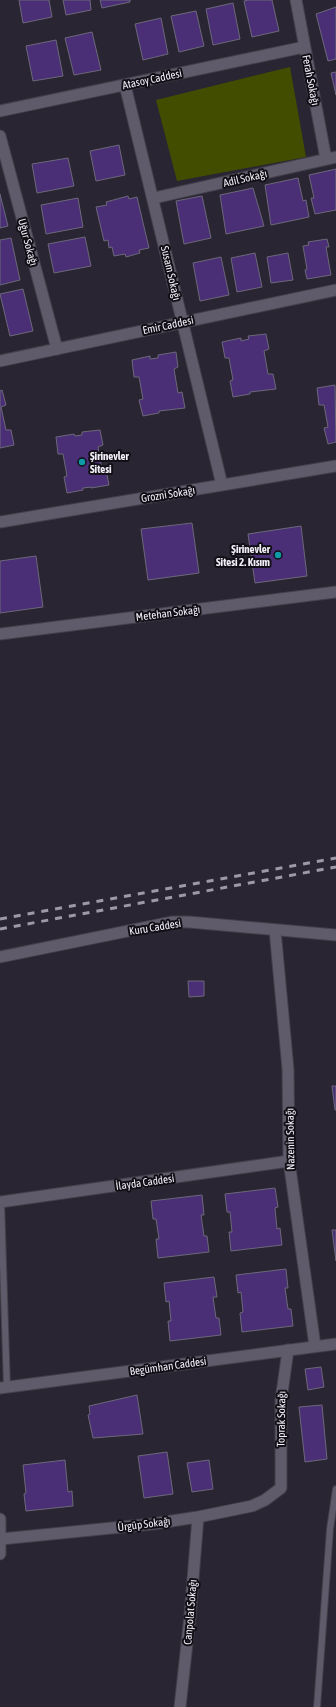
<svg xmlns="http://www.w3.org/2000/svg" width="336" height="1707" font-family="'Asap Condensed',sans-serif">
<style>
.green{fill:#424d00}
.building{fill:#4a2f77;stroke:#6c6878}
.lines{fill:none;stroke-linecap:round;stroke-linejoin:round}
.service-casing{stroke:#43404b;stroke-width:8}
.minor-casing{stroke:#43404b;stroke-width:13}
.tertiary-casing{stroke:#43404b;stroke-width:13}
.service{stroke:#5f5b6b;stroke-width:6}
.minor{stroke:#5f5b6b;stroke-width:11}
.tertiary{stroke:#5f5b6b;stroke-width:11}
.rail{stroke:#9d9aa6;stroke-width:3;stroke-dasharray:7 7;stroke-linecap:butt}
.culture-dot{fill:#0f9aa8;stroke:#110f15;stroke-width:1.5}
.labels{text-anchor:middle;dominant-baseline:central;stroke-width:4;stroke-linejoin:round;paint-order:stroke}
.street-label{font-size:11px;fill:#f2eff9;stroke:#110f15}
.poi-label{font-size:11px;font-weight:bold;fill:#f2eff9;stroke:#110f15;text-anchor:start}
</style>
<rect width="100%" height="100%" fill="#292533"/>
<path class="green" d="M290,67L306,157L177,181L156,100Z"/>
<path class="building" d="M19,0H49L52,17L23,23Z
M63,0H90L91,10L66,15Z
M100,0H130V2L102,8Z
M248,0H272L279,31L252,37L244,1Z
M233,3L240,39L213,45L206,9Z
M336,7V59L328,61L316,14Z
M196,11L204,46L179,52L171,16Z
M161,18L168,54L143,60L135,24Z
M92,32L101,70L74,75L65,38Z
M56,40L63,76L33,81L26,46Z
M336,72V95L331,73Z
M119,145L125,175L96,181L90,151Z
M68,158L74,186L37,193L32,164Z
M336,169V210L315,214L311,198H314L309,175Z
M298,178L303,201L306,200L309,217L271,225L265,185Z
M253,188L264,226L226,234L220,195Z
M0,194L8,226L0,228Z
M128,196L129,199L137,197L149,248L139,250L140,253L126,257L125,254L114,256L112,247L109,248L108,240L104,241L96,207L107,205L106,202Z
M202,196L211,238L184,244L176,201Z
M78,198L83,227L46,234L41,205Z
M85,237L91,266L54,273L48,244Z
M11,238L20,280L0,285V240Z
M327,239L329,247H326L331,275L307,279L305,270L307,269L303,246L309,245L308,242Z
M255,253L262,287L237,292L231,258Z
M288,253L293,280L271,283L267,257Z
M221,257L229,295L200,301L193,263Z
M23,289L33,331L10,336L0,294Z
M266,334L269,349L264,351L268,374H273L276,389L250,392V394L233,397L230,381L233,380L229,358H225L222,342L241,338V341L249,339L248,336Z
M176,352L178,367L174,369L178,393L182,392L185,408L159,411V413L143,416L139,400L143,399L139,377H134L132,360L150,356V359L158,358V355Z
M335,385L336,442L328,444L324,428L328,427L324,405H319L317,388Z
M2,390L6,405L1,407L6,430H11L14,445L0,448V391Z
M100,430L103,445L98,447L102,470H106L109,485L91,488V487L83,488V490L67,493L64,477L67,476L63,454H58L56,437L74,434L75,436L82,435V432Z
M192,523L199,573L148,580L141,529Z
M301,526L307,576L255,583L248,534Z
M36,556L43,607L0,613V561Z
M188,981H204V996L189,997Z
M332,1086H336V1110H335Z
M275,1188L278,1207L275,1208L277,1229L280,1228L282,1245L231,1251L229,1232H232L230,1212H227L225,1194Z
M202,1195L204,1215H201L204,1236H207L209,1252L158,1258L156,1239H159L156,1219H153L151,1201Z
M332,1230H336V1261Z
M286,1269L288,1288H285L288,1309H291L293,1326L242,1332L240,1313L243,1312L241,1292L238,1293L236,1275Z
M214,1277L217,1297H213L216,1318H219L221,1335L170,1341L168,1321H171L169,1301L166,1302L164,1283Z
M321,1367L324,1387L308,1390L305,1369Z
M137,1395L143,1434L93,1438L88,1415L90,1414L89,1406Z
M322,1405L327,1459L305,1462L299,1407Z
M167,1452L173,1494L144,1498L138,1456Z
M65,1460L68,1492L72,1491L73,1506L26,1511L24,1494L26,1493L23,1465Z
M209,1460L213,1489L192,1492L187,1463Z"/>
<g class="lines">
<g class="service-casing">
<path id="service" d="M1,1201L7,1388
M317,1707L330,1529L336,1489"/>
</g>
<g class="minor-casing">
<path id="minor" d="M296,0L326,159
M125,85L222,485
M0,136L57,349
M154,198L336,157
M0,522L336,466
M0,634L336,592
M275,930L288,1069L289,1161L315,1346
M1,1539L152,1524L198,1517L252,1506L265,1500L281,1488V1400L288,1350
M180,1707L190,1616L198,1517"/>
</g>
<g class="tertiary-casing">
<path id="tertiary" d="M0,111L304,47
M0,361L336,290
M0,957L172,922H189L336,935
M0,1202L289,1161
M0,1388L336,1344
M0,1519V1554"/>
</g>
<use href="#service" class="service"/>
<use href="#minor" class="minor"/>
<use href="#tertiary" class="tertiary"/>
<path class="rail" d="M0,919L336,858
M0,929L336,867"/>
</g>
<g class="culture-dot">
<circle cx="82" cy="462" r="4"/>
<circle cx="278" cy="555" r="4"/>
</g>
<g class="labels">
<g class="street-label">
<text transform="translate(152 79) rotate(-12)">Atasoy Caddesi</text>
<text transform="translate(311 80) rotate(79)">Ferah Sokağı</text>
<text transform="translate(245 178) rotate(-13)">Adil Sokağı</text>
<text transform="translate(28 242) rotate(75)">Uğur Sokağı</text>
<text transform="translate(171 273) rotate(77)">Susam Sokağı</text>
<text transform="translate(168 325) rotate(-12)">Emir Caddesi</text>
<text transform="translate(168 494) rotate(-9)">Grozni Sokağı</text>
<text transform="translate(168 613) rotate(-7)">Metehan Sokağı</text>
<text transform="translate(155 927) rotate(-9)">Kuru Caddesi</text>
<text transform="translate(290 1139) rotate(-91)">Nazenin Sokağı</text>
<text transform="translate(145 1182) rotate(-8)">İlayda Caddesi</text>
<text transform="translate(168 1366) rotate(-8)">Begümhan Caddesi</text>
<text transform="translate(281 1419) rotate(-89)">Toprak Sokağı</text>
<text transform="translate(144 1524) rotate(-7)">Ürgüp Sokağı</text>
<text transform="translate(190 1612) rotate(-85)">Canpolat Sokağı</text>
</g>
<g class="poi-label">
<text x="90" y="456">Şirinevler<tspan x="90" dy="13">Sitesi</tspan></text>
<text x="270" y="549" text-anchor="end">Şirinevler<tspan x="270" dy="13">Sitesi 2. Kısım</tspan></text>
</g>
</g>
</svg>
